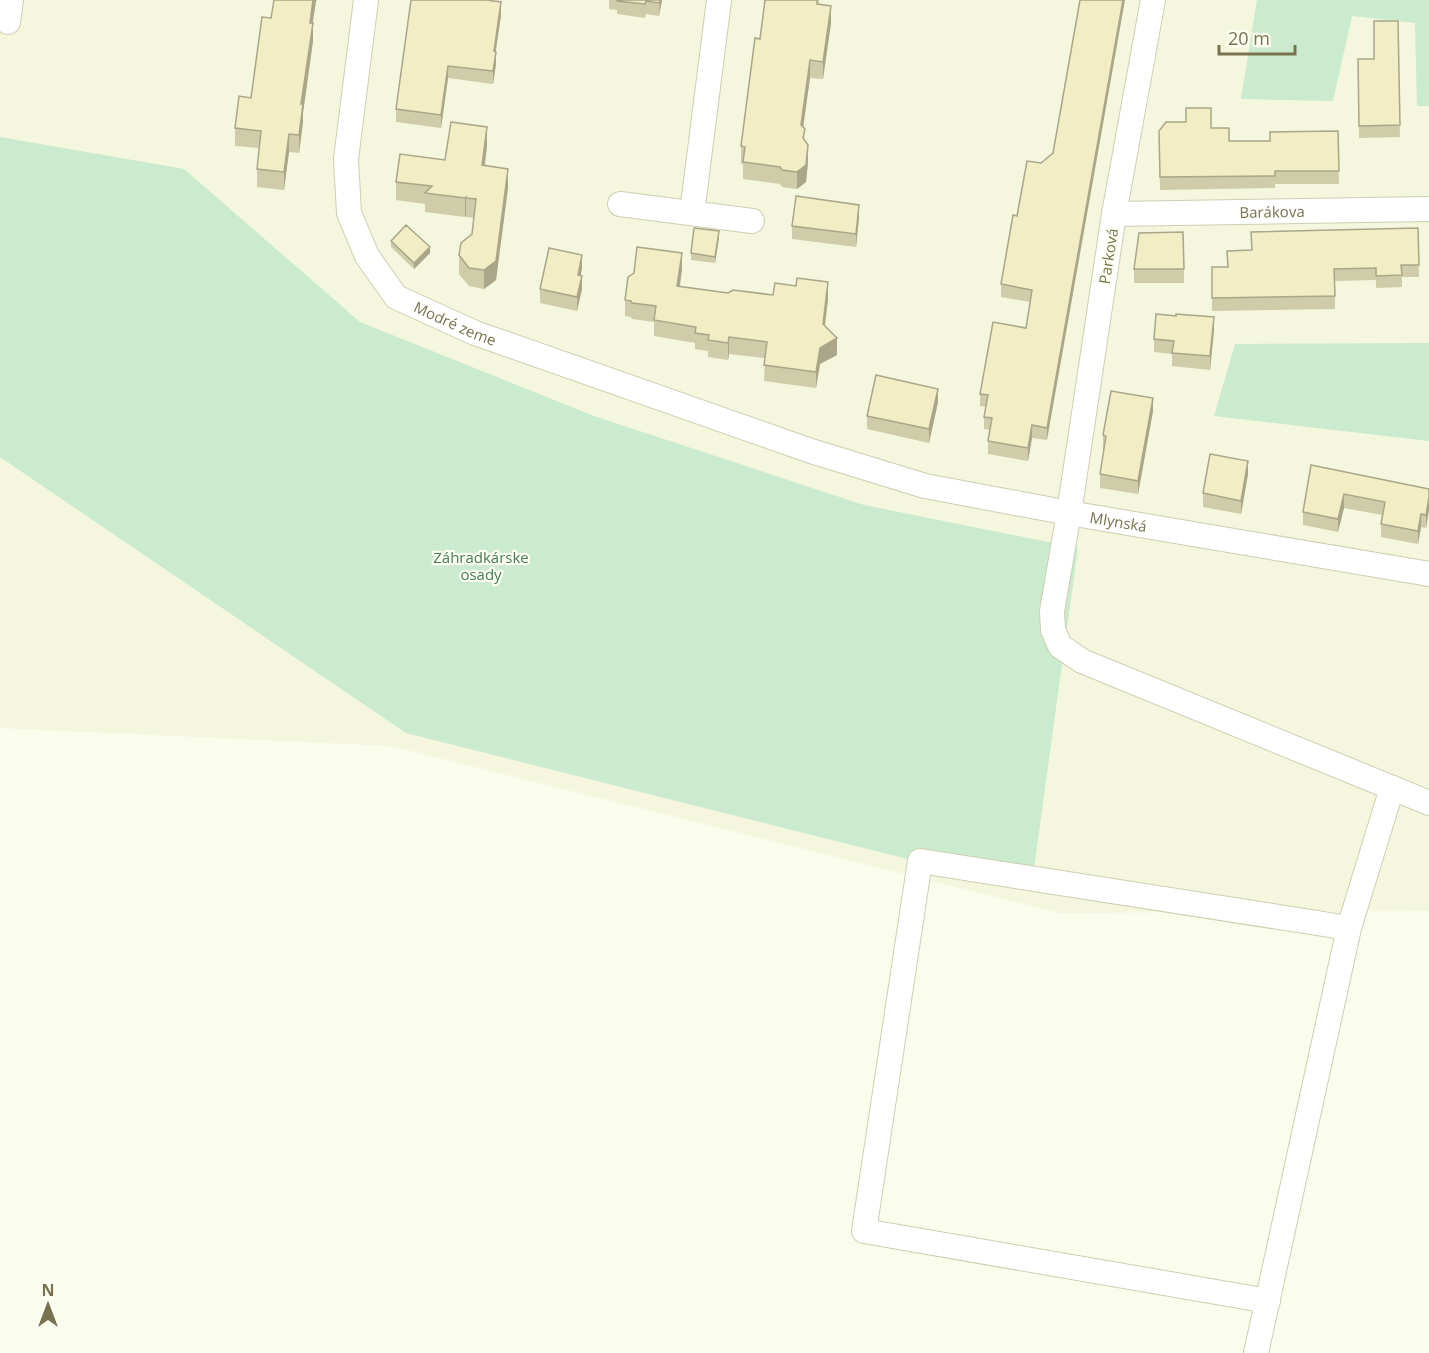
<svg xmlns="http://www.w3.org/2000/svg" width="1429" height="1353" font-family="'Open Sans',sans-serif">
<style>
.residential{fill:#f4f6dd}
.green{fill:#caebcd}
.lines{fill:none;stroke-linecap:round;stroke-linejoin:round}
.minor-casing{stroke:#cfceb1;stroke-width:26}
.minor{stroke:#fff;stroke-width:24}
.wall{fill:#cfcca9}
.shaded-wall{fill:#a9a689}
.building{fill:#f1edc4;stroke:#a9a689;stroke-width:1.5}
.labels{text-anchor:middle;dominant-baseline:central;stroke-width:4.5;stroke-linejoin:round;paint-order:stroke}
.street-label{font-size:15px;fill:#78734e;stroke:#fdfff3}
.park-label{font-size:15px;fill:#467e52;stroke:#fdfff3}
</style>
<rect width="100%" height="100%" fill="#fafcec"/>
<path class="residential" d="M0,0H1429V911L1060,913L391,746L0,728Z"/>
<path class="green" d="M1257,0H1429V106H1417L1415,23L1352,16L1333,101L1241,99Z
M0,137L184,169L360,322L594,416L864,505L1078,548L1031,890L406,733L0,457Z
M1429,343V441L1214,416L1235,344Z"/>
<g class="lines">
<g class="minor-casing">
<g id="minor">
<path id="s1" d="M366,0L346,159L349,213L367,256L396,297L475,333L811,451L925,486L1069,513L1429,574"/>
<path d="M1153,0L1114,214L1069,513L1052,611L1053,630L1060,646L1082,661L1429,803"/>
<path d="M8,22L11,0"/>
<path d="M620,204L752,221"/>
<path d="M692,213L719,0"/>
<path id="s2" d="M1114,214L1429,209"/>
<path d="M1268,1301L864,1231L920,861L1349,928L1392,788"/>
<path d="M1256,1353L1349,928"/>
</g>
</g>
<use href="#minor" class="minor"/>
</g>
<path class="wall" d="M274,0H317L316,1L312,23L313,41L303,113V122L299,153L289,152L284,190L257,187V169L259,148L235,146V128L251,98L271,18Z
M609,0H662L659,16L646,14L645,18L617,14V10L609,9Z
M769,0H819V4L831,23L823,79L810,78L803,128L808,162L806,182L797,189L782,187L780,184L743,179V164H741V146L760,39Z
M501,15L495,52L496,64L493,84L448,78L441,128L396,122V109Z
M1398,21L1400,137L1359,138L1358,59H1374Z
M1159,131L1229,141H1270L1338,131L1339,184H1275V188L1160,190Z
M487,146L485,166L508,188L496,280L484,289L469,286L459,274V255L472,234L474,218L466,217V215L465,217L425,212V204L396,200V182L445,160Z
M1053,153L1047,440L1032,438L1028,461L988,454V441L990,430L984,429V417L986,407L980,406V394L1026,328L1030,302L1001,297V284L1017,216L1041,163Z
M859,218L856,247L792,239V226Z
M1418,228L1419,277H1402V287L1376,288V280L1335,281V309L1212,311V267H1228L1252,250Z
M719,238L715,263L691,260V253Z
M391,241L430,253L414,269L391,247Z
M582,268L581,275L582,289L577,311L540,303V289Z
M682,269L680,287L728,293L828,299L825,326L837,355L820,364L816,388L764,381L765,358L729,354L728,360L708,357V351L695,349V343L654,336V322L632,319L631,317L625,316V300Z
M1134,269H1184V283H1134Z
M1214,330L1210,370L1172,366V354L1154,352V339Z
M938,402L929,443L867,429V416Z
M1153,411L1138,494L1100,488V474L1104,449H1103V435Z
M1311,465L1429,489V510L1426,528L1421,527L1418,544L1381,537V524L1382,515L1344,508L1338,532L1303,525V512Z
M1248,474L1241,514L1203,507V493Z"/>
<path class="shaded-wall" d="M313,0H317L316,1L310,41V23Z
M660,0H662L659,16Z
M1123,0H1125L1047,440V428Z
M501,2V15L494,64V51Z
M831,6V23L823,79V62Z
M313,23V41L303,113V122L299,153V135L301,104Z
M496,52V64L493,84V71Z
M810,60V78L801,142V125Z
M448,66V78L441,128V115Z
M487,127V146L482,184V165Z
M289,134V152L284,190V172Z
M808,145V162L806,182L797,189V172Z
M508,169V188L496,280L484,289V270Z
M466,197V215L465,217V198Z
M859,205V218L856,247V234Z
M719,231V238L715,263V257Z
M430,247V253L414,269V263Z
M682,253V269L677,303V286Z
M582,255V268L578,289V275Z
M582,276V289L577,311V297Z
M828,282V299L823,341V324Z
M1214,317V330L1210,370V356Z
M729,337V354L728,360V343Z
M837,338V355L820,364L816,388V372L820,348Z
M938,389V402L929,443V429Z
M1153,398V411L1138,494V481Z
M1032,425V438L1028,461V448Z
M1248,461V474L1241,514V501Z
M1344,494V508L1338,532V519Z
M1429,497V510L1426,528V515Z
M1421,514V527L1418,544V531Z"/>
<path class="building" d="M274,0H313L310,23H313L301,104H303L299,135L289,134L284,172L257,169L261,131L235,128L239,96L251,98L262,17L271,18Z
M411,0H486L501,2L494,51L496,52L493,71L448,66L441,115L396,109Z
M617,0H660L659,3L646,1L645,4L617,1Z
M765,0H817V4L831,6L823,62L810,60L801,125L805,129L803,138L808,145L806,165L797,172L782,170L780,167L743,162L745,147L741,146L755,38L760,39Z
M1080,0H1123L1047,428L1032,425L1028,448L988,441L992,418L984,417L988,395L980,394L993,322L1026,328L1032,290L1001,284L1013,215L1017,216L1027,161L1041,163L1053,153Z
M1374,21H1398L1400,125L1359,126L1358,59H1374Z
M1186,108H1211V128H1229V141H1270V132L1338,131L1339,171H1275V176L1160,177L1159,131L1166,122H1186Z
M451,122L487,127L482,165L508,169L496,261L484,270L469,268L459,255L461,243L472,234L476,199L466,198V197L465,198L425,193L432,186L396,182L400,154L445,160Z
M796,196L859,205L856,234L792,226Z
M406,225L430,247L414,263L391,241Z
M694,228L719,231L715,257L691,253Z
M1418,228L1419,265H1401L1402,275L1376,276V268L1334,269L1335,296L1212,298V267H1228L1227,251L1252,250L1251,232Z
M1183,232L1184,269H1134L1139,233Z
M637,247L682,253L677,286L728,293L733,290L773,295L775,283L796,286L797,278L828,282L823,324L837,338L820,348L816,372L764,365L767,342L729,337L728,343L708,340L709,335L695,333L696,327L654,320L656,306L632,303L631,301L625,300L628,277L634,273Z
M549,248L582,255L578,275L582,276L577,297L540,289Z
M1156,314L1176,316V314L1214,317L1210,356L1172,353L1174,341L1154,339Z
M876,375L938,389L929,429L867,416Z
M1111,391L1153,398L1138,481L1100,474L1106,436L1103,435Z
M1210,454L1248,461L1241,501L1203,493Z
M1311,465L1429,489V497L1426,515L1421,514L1418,531L1381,524L1385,502L1344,494L1338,519L1303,512Z"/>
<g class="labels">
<g class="street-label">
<text stroke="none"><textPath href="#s2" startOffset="158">Barákova</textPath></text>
<text transform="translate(1108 256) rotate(-81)">Parková</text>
<text stroke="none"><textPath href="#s1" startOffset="376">Modré zeme</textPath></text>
<text stroke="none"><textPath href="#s1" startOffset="1070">Mlynská</textPath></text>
</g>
<g class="park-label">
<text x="481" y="557">Záhradkárske<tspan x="481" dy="17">osady</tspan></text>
</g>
</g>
<g transform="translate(48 1305)" stroke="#fdfff3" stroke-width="4.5" paint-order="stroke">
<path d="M0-4.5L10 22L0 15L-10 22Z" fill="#78734e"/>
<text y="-9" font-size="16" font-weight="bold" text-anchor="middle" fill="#78734e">N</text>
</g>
<path d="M1219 45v9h76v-9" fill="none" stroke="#78734e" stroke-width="3"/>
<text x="1228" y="45" font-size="18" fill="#78734e" stroke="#fdfff3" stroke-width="4.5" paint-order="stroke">20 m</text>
</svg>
